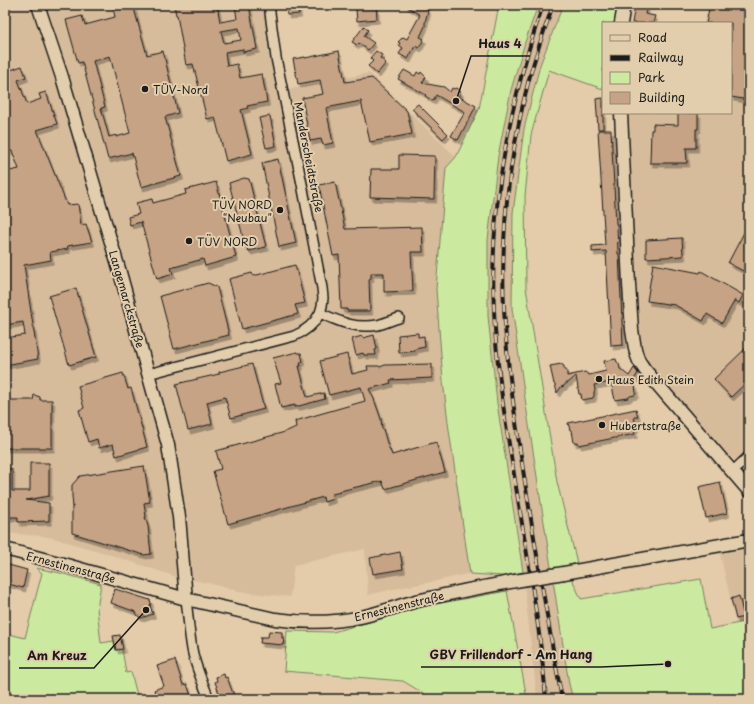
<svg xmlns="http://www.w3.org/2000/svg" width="754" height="704" font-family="'Playpen Sans',sans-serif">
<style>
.built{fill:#d7bc9b}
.green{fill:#cce9a0;stroke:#74825e}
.building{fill:#c6a384;stroke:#1c1c1c;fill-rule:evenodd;filter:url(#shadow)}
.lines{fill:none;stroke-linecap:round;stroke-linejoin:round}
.street-casing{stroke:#1c1c1c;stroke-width:12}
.secondary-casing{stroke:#1c1c1c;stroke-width:15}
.street{stroke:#e2ceac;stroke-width:9}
.secondary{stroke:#e2ceac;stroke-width:12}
.rail-casing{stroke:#1c1c1c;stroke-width:4}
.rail{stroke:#e2ceac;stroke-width:2.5;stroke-dasharray:8;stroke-linecap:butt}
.secondary-bridge-casing{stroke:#1c1c1c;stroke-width:15;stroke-linecap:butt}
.secondary-bridge{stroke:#e2ceac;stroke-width:12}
.poi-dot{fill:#1c1c1c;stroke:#e2ceac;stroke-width:1.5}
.labels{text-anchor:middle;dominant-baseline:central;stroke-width:4;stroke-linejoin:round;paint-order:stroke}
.poi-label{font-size:11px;fill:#1c1c1c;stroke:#e2ceac;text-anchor:start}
.street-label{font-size:11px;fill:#1c1c1c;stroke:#e2ceac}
.leader{fill:none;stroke:#1c1c1c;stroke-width:1.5}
.callout-dot{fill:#1c1c1c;stroke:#e2ceac;stroke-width:1.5}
.callout-label{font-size:12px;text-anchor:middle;font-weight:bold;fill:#1c1c1c;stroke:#e2ceac;stroke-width:4;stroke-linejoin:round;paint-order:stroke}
</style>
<defs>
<filter id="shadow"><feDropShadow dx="2.5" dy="4" stdDeviation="0" flood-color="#0004"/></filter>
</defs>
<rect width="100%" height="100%" fill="#e4cba9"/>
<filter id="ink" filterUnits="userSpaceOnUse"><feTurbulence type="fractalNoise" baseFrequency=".025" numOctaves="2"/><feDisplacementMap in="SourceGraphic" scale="8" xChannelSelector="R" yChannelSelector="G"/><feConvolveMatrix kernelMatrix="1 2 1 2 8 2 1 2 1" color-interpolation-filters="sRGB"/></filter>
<g filter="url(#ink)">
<path class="built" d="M5,5H268L282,91L369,73L456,157L446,168L476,572L436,581L393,589L368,595L365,549L294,565L290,597L243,592L208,583L177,577L105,553L53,538L42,536L5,533Z
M538,5H563L540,65L524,129L513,213L512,308L527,411L569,684L573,699H537L518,530L497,402L488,316V240L498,156L511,90L525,42Z
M708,5H749V453L738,463L682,412L639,361L622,113H731V23H704Z
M749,544V621L736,624L719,549Z"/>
<path class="green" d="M499,5H538L525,42L511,90L498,156L488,240V316L497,403L523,572L503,576L470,574L449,430L443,381L436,289L446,168L456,157L479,109Z
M563,5H623L620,23H603V89L549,70L531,135L525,196L526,288L557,482L577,563L566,566L581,599L701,579L710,629L749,621V699H573L569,684L527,412L512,308L513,213L524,129L540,65Z
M36,568L60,573L101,584L97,609L101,643L114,641L116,650L122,649L126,673L131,672L138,699H5V633L25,638L42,573Z
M507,591L527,699H433L403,681L284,671L287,631L333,632L430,605Z"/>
<path class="building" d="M124,5H133L147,55L163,51L178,113L165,117L181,176L141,187L132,153L108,159L82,62L78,63L66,20L82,16L85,25L115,17L113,8ZM110,56L130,133L116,137V135L109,137L101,108L105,107L93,61Z
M174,5H217L220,22L237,19L235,5H249L257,49L243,52V49L225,52L227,66L237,64L240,78L262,74L267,102L247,106L248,108L241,110L252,154L226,161L215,117L207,119L193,64L186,65L177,15H176ZM239,28L241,40L224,43L221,31Z
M286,5H298L299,14L287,15Z
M357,5H376L377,19L357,21L356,10H357Z
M405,5H427L425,8L428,10L425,23V26L420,37L424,39L419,48L415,46L408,59L399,54L403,48L399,45L400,43L398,42L403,37L407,39L420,15Z
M634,5H647L645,14L655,16L653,23H632L634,11H633Z
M710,5H749V100L731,97V23H706Z
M364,26L368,30L364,36L374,43L368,50L359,43L357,45L352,42Z
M339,51L345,82L372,78L407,111L412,134L370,142L361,101L326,108L333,143L323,145L321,139L310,141L302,98L323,94L320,80L298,84L293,59L305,57V58Z
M376,51L382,55L380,58L386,63L377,74L368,66L373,61L370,58Z
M22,66L26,77L18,80L27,104L41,99L39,94L46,92L57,124L37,130L67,205L78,204L81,225L86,224L92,242L67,246L68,249L50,252L51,260L24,265L38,359L5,365V338L25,335L23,322L5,325V172L19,169L12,151H10L8,145L5,146V72Z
M404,70L415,76L417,72L420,74L421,72L426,77L422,83L444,87L450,92L452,88L454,89L456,88L461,92L458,96L476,106L458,140L451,136L465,112L436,95L433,101L425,96L426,95L398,79Z
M603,98V129H598L596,99Z
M418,104L448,134L443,139L412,109Z
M678,113H698V129H696V148H686L687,163H650L651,130H653V124L678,125Z
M270,116L276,146L266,148L259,118Z
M598,130H611L616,224H617L618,254H619L623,345L611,346L606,251L592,252V246L605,245Z
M399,155L435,156L434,199L370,197L371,169H399Z
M278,159L296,243L279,247L262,163Z
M244,178L249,179L266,247L249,251L246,248L229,183Z
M216,182L236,257L205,266L203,259L171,268L173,274L157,279L141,222L130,225L128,217L139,214L136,203L152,199L153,203L186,194L185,190Z
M335,182L345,229L422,227L423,252H411L413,291L384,292V273H371V278L369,279L370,311H347V309H341L339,255L333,256L319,185Z
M749,223V274L728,263Z
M682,238L683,256L646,258V240Z
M653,264L700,273L701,271L743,295L739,303L735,300L722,323L707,314L703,321L675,305L647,301Z
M295,265L305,303L295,305L298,314L242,329L229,279L252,273L253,276Z
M208,283L217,287L229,335L174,349L160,296Z
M76,288L96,357L69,365L49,296Z
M418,333V337L424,336L425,347L415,349V351L399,353L398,335Z
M374,335L377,349L375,350L376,355H364L363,353L356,355L352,339L362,336L363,338Z
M749,345V380L731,397L714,379Z
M297,352L298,353H301L303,362H300L301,366H299L307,397L324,393L325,399L295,407V405L281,408L275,384L281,383L273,358Z
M347,354L352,374L368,370L367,366H379L380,367L385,365L432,364V378L390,380L391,383L369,389L374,399L381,419L382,429H383L387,443L392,455L436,442L445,472L385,489L382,481L340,491L341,492L332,494L333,499L324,502L323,497L228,524L213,471L221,469L216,451L285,432L296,427L295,421L365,401L361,387L329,395L320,361Z
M616,359L617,362L619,364L620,369L629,376L634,368L638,373L632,383L635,385L636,393L635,395L630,396L628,398L615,400L611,382L594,385L595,390L594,392V396L593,398L582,400L581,394H579L576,376L568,383H566L564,386L561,387L557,393L555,384H554L550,366L561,364L564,366V369L567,371V376L585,372L589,375L606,371L604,361Z
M252,364L264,409L231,418L225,397L207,402L212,424L188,430L176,384L219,374V372Z
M123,373L128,389L131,388L147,447L116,456L113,444L99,448L97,439L88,442L79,410L84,408L78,386Z
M34,395L40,397V400H52V448H5V400H33Z
M636,409L638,417H634L636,428H634L635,434L579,445L578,442L574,443L572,430H570L568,423Z
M30,463H49V496L26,500L49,503V521L18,522V517H5V469H12V491H30Z
M144,466L150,502L144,503L146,517H145L148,526L151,554L144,555L72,533V506L73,507L72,496V485L80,476Z
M720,482L727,513L706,518L699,487Z
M400,552L403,569L373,574L370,558Z
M5,564L27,570L23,588L5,583Z
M115,589L150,600L151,603L150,606L153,614L141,618L138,616L136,612L111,603Z
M739,596L744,617L736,619L731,599Z
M269,631L282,632V638H284L283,645L260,643L261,637H268Z
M120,635L123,649L116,650L113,636Z
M175,660L183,685L187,684L192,699H166V697L157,699L154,690L164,686L157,666Z
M224,674L225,678L227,677L235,699H221L215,682L217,681L216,677Z"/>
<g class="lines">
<g class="street-casing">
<path id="street" d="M320,313C340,322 355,329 378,325C385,323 392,320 399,318
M148,374L294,336L302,332L309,327L315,321L320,313L322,306L323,298L322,288L302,184L276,58L269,5
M732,472L749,456
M186,599C188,615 189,632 192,649C195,666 203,683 209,699"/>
</g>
<g class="secondary-casing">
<path id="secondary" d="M38,5L62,77L119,269L168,445L179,517L186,599
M621,23L624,5
M621,113L629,284L632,330L635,349L637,356L639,361L645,370L749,491
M5,549L63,564L186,599L275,619C303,623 333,623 361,617C379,613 398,606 416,601C451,593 486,586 521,580
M564,573L749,540"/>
</g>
<use href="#street" class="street"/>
<use href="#secondary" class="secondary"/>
<g class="rail-casing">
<path id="rail" d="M543,5C509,104 489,205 494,310C496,363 504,416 513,468C525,545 540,622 546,699
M553,5C544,31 535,56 528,83C515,135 506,189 504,243C500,323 512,398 524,476C536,550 548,625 562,699"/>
</g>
<use href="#rail" class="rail"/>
<g class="secondary-bridge-casing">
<path id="secondary-bridge" d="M521,580L564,573"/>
</g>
<use href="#secondary-bridge" class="secondary-bridge"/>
</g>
</g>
<g class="poi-dot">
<circle cx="145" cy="89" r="4"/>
<circle cx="280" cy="210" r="4"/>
<circle cx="189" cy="241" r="4"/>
<circle cx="599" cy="379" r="4"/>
<circle cx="602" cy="425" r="4"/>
</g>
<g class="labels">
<g class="poi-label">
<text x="153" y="89">TÜV-Nord</text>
<text x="272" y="204" text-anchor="end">TÜV NORD<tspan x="272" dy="13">"Neubau"</tspan></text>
<text x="197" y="241">TÜV NORD</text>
<text x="607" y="379">Haus Edith Stein</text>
<text x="610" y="425">Hubertstraße</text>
</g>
<g class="street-label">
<text transform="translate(309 157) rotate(79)">Manderscheidtstraße</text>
<text transform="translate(127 299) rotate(74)">Langemarckstraße</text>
<text transform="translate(71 567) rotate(15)">Ernestinenstraße</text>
<text transform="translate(399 606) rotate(-14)">Ernestinenstraße</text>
</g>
</g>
<path class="leader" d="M456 101L471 56H530M668 664L601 667H421M146 610L94 668H19"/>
<g class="callout-dot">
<circle cx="456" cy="101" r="4"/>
<circle cx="668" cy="664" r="4"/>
<circle cx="146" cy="610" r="4"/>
</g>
<g class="callout-label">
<text x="500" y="48">Haus 4</text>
<text x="511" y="659">GBV Frillendorf - Am Hang</text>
<text x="57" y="660">Am Kreuz</text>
</g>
<rect width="754" height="704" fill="none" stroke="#e2ceac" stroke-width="20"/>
<rect x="10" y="10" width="734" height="684" fill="none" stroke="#1c1c1c" stroke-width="1.5" filter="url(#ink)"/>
<rect x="602" y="22" width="130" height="92" fill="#e2ceac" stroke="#938772"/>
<rect x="610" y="35" width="20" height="6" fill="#e2ceac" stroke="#938772"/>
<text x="638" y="42" font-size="12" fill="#1c1c1c">Road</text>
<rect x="610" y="55" width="20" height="6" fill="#1c1c1c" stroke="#938772"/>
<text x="638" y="62" font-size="12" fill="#1c1c1c">Railway</text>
<rect x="610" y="72" width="20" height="12" fill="#cce9a0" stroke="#938772"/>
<text x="638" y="82" font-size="12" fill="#1c1c1c">Park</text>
<rect x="610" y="92" width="20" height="12" fill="#c6a384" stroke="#938772"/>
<text x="638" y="102" font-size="12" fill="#1c1c1c">Building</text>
</svg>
